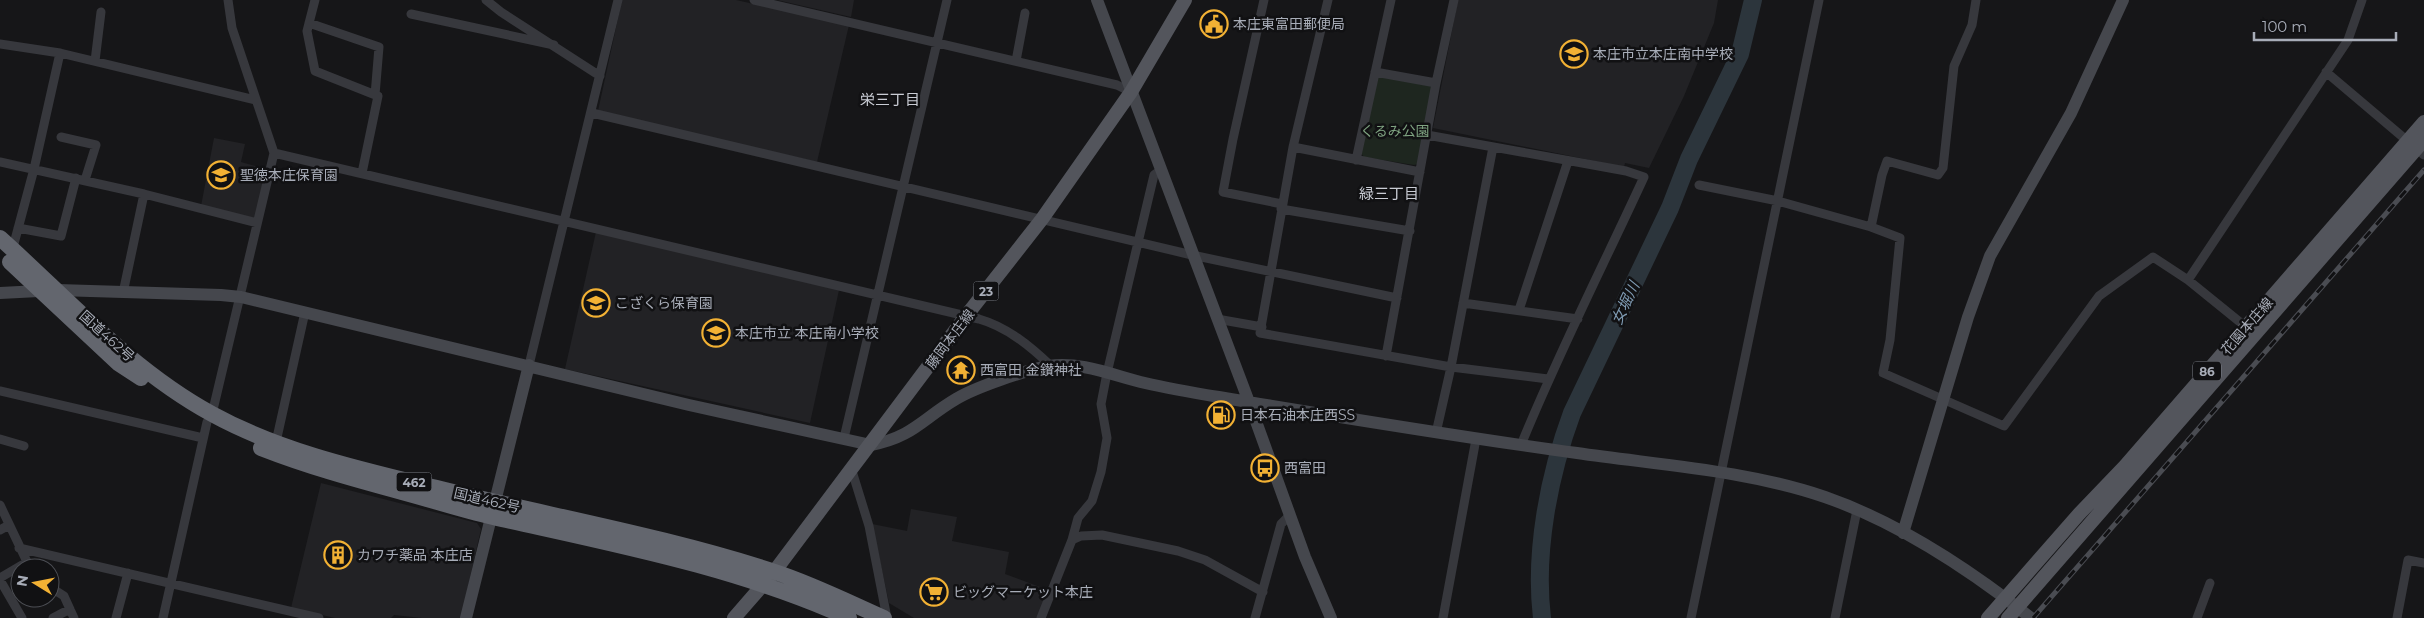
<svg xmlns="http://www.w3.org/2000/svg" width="2424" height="618" font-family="Montserrat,'Noto Sans JP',sans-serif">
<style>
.built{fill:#222225}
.green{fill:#1e261f}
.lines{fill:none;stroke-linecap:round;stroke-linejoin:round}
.river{stroke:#2c353c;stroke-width:18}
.street{stroke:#37383d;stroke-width:9}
.secondary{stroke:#45474d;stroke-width:12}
.primary{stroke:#53555c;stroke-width:14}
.highway{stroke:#63666e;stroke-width:16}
.rail-casing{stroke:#4a4c52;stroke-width:5}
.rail{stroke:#111113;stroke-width:3;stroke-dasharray:9;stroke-linecap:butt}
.labels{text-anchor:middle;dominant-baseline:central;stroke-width:5;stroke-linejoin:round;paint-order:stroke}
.shield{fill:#111113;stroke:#7b7e86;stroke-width:1}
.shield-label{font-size:12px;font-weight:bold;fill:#a8adb8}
.poi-label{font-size:14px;fill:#a8adb8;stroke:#111113;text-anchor:start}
.park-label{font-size:14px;fill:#7fa381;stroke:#111113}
.street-label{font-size:14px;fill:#a8adb8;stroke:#111113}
.neighbourhood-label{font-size:15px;fill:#c9ccd4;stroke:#111113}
.water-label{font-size:15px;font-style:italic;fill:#7f9bb3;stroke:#111113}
</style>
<rect width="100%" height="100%" fill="#161618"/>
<path class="built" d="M622,0H736L849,25L817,162L598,111Z
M777,0H854L851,17Z
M1458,0H1718L1714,23L1684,96L1649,168L1625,163L1624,167L1433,128Z
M214,138L245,144L241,162L266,169L257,219L201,206Z
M596,232L839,290L810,423L565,369Z
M321,483L477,523L481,529L461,618H422L394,615L391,618H335L291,608Z
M911,509L957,517L952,541L1009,552L1005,574L1048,590L1038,618H914L889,603L872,524L907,531Z"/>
<path class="green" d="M1380,77L1429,84L1432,88L1418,164L1414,165L1364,157L1361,153L1377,79Z"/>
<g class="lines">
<path class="river" d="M1542,618C1534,552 1549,475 1572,413L1670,208L1689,159L1740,54L1753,0"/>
<path class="street" d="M315,0L307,31L315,71L378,96L362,173
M486,0L501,12L600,76
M754,0L1117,85L1131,92
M1264,0L1233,139L1223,192L1282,204
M1328,0L1293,147L1260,333L1451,367L1548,379
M1976,0L1972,25L1954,66L1943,168L1938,175L1887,161L1882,175L1871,227L1900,238L1890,340L1883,373L2004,426L2099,296L2153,257L2188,280L2246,327
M411,14L554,45
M309,23L379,47L375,95
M0,44L60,53L255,100
M95,61L101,12
M1016,61L1025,13
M1375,72L1436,83
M2326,72L2424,155
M592,113L1192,255L1397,298
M1427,135L1626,171L1644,177C1603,266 1558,354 1521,445
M61,137L96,145L85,180
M1293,147L1420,172
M274,153L979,319C1007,327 1030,346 1051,366
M1356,160L1391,0
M0,162L144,194L257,223
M1699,185L1778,201L1871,227
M1281,209L1410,231
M18,228L61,236L76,178
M12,251L34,169L60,53
M2188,280L2348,40L2362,0
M123,293L144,194
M1463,303L1578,319
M1519,310L1568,161
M1217,319L1262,327
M1386,356L1436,83L1454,0
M529,365L618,0
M0,391L203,438
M212,414L274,153L232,28L228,0
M1436,433L1451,367L1493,147
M844,438L947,0
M0,439L24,446
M276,442L305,312
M852,471L869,526L887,618
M0,505L30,568
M0,530L9,525
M1072,540L1081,536L1102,535L1178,551L1205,560L1263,592
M19,548L319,618
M0,578L27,562
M0,580L22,618
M50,587L64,596L74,618
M53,618L70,609
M116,618L128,573
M163,618L207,422
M1041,618L1072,540L1078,518L1092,501L1101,472L1107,438L1101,404L1107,373L1154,175L1161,170
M1255,618L1281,524L1290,515
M1443,618L1476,439
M1691,618L1819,0
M1835,618L1857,510
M2197,618L2210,583
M2397,618L2408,560L2424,563"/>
<path class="secondary" d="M1097,0L1249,402L1305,557L1331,618
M0,293L58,290L221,295L241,297L689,405L871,445C913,437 922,419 956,399C976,387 1026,370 1049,366C1081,361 1115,376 1145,383C1179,391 1214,396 1248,402C1357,420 1467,438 1577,453C1659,465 1746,470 1825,497C1900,523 1969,569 2031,618
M1903,533L1968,317L1990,256L2071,113L2123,0
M466,618L529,365"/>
<path class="primary" d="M734,618L774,572L966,316L1042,219L1131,92L1185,0
M1988,618L2079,514L2125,466L2424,122
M2008,618L2424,140"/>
<path class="highway" d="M0,238C68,299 131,370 212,414C283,453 367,471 445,490C555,517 668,537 775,572C812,584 848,602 884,618
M10,262L118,363L141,378
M261,448C307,466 354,479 402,492C432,500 462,510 493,517C613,544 736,567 849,618"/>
<g class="rail-casing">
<path id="rail" d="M2033,618L2424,170"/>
</g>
<use href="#rail" class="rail"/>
</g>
<defs>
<g id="civic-ring" transform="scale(1.4375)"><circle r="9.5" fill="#111113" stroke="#f2b134" stroke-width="1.5"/><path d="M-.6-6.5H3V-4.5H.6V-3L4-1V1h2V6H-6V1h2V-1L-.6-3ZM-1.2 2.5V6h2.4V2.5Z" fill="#f2b134"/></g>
<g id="school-ring" transform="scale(1.4375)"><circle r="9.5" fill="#111113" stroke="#f2b134" stroke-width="1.5"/><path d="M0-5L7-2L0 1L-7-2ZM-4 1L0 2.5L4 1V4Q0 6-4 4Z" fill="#f2b134"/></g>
<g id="temple-ring" transform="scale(1.4375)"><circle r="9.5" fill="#111113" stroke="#f2b134" stroke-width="1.5"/><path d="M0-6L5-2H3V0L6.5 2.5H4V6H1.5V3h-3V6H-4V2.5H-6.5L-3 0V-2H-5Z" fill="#f2b134"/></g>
<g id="fuel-ring" transform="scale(1.4375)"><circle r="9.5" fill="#111113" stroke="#f2b134" stroke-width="1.5"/><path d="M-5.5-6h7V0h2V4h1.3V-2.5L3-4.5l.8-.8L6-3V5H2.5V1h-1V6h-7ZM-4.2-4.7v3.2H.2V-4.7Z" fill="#f2b134"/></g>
<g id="bus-ring" transform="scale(1.4375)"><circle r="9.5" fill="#111113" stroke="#f2b134" stroke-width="1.5"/><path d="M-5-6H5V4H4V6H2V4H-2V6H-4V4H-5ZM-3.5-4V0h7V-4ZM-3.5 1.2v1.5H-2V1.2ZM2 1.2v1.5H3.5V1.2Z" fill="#f2b134"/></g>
<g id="building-ring" transform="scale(1.4375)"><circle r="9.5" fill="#111113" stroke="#f2b134" stroke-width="1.5"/><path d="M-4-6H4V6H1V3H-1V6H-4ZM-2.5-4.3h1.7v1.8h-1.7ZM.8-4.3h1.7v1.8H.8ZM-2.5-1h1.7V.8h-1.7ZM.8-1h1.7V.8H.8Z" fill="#f2b134"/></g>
<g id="supermarket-ring" transform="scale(1.4375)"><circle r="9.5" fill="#111113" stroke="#f2b134" stroke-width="1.5"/><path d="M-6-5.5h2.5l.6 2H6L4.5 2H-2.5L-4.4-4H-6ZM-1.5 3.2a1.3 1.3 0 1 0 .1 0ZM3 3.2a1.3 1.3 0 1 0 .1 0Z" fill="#f2b134"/></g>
</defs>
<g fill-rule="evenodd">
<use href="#civic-ring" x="1214" y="24"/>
<use href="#school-ring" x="1574" y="54"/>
<use href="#school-ring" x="221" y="175"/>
<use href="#school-ring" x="596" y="303"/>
<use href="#school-ring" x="716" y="333"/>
<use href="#temple-ring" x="961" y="370"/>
<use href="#fuel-ring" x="1221" y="415"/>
<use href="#bus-ring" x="1265" y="468"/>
<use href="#building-ring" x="338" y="555"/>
<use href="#supermarket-ring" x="934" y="592"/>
</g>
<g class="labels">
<g class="shield">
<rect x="973.5" y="281.5" width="25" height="19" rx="4"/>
<rect x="2193" y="361.5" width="28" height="19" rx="4"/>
<rect x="396.5" y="472.5" width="35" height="19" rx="4"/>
</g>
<g class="shield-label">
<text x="986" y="291">23</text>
<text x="2207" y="371">86</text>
<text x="414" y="482">462</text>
</g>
<g class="poi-label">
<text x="1233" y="24">本庄東富田郵便局</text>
<text x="1593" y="54">本庄市立本庄南中学校</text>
<text x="240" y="175">聖徳本庄保育園</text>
<text x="615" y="303">こざくら保育園</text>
<text x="735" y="333">本庄市立 本庄南小学校</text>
<text x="980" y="370">西富田 金鑚神社</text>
<text x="1240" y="415">日本石油本庄西SS</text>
<text x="1284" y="468">西富田</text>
<text x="357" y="555">カワチ薬品 本庄店</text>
<text x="953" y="592">ビッグマーケット本庄</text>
</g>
<g class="park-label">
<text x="1395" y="131">くるみ公園</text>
</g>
<g class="street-label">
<text transform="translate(2247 326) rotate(-49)">花園本庄線</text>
<text transform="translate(107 336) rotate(42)">国道462号</text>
<text transform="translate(950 339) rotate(-53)">藤岡本庄線</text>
<text transform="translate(487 500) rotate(13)">国道462号</text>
</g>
<g class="neighbourhood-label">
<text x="890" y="99">栄三丁目</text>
<text x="1389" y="193">緑三丁目</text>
</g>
<g class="water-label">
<text transform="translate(1625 303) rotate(-65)">女堀川</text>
</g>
</g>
<g transform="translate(35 583) rotate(280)"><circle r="24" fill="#111113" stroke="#4d4f55"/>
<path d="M0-4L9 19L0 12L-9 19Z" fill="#f2b134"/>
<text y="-8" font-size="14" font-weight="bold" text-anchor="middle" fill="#a8adb8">N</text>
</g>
<path d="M2254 32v8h142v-8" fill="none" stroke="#a8adb8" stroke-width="2.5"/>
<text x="2262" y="32" font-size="15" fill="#a8adb8" stroke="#111113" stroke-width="4" paint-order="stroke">100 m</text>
</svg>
